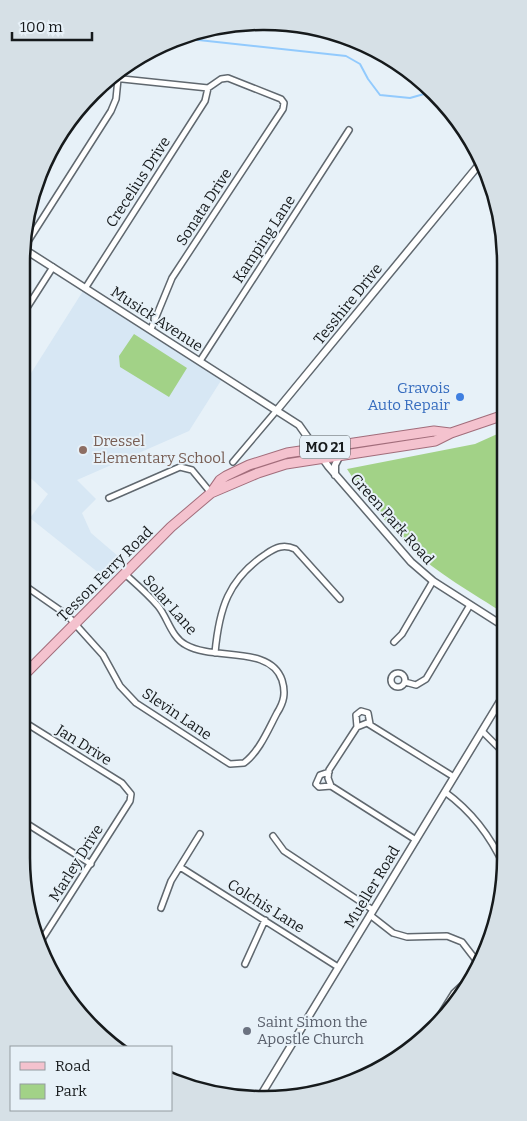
<svg xmlns="http://www.w3.org/2000/svg" width="527" height="1121" font-family="Bitter,serif">
<style>
.built{fill:#d7e7f4}
.green{fill:#a2d287}
.lines{fill:none;stroke-linecap:round;stroke-linejoin:round}
.stream{stroke:#92cafd;stroke-width:2}
.minor-casing{stroke:#60686f;stroke-width:8}
.tertiary-casing{stroke:#60686f;stroke-width:9}
.primary-casing{stroke:#a26d7b;stroke-width:11}
.minor{stroke:#fff;stroke-width:5}
.tertiary{stroke:#fff;stroke-width:6}
.primary{stroke:#f4c2ce;stroke-width:9}
.shop-dot{fill:#3f7fe0;stroke:#e7f1f8;stroke-width:2}
.education-dot{fill:#8d6e63;stroke:#e7f1f8;stroke-width:2}
.worship-dot{fill:#6b7280;stroke:#e7f1f8;stroke-width:2}
.labels{text-anchor:middle;dominant-baseline:central;stroke-width:4;stroke-linejoin:round;paint-order:stroke}
.shield{fill:#e7f1f8;stroke:#555a5e;stroke-width:1}
.shield-label{font-size:14px;font-weight:bold;fill:#161a1c}
.street-label{font-size:15px;fill:#161a1c;stroke:#e7f1f8}
.shop-label{font-size:15px;fill:#366cbe;stroke:#e7f1f8;text-anchor:end}
.education-label{font-size:15px;fill:#785e54;stroke:#e7f1f8;text-anchor:start}
.worship-label{font-size:15px;fill:#5b616d;stroke:#e7f1f8;text-anchor:start}
.rim{fill:none;stroke:#161a1c;stroke-width:2.5}
</style>
<rect width="100%" height="100%" fill="#e7f1f8"/>
<path class="built" d="M83,291L222,379L189,431L77,480L96,499L82,513L91,533L126,563L109,581L30,518L48,494L21,469V389Z"/>
<path class="green" d="M134,334L187,368L169,397L120,367L119,356Z
M504,431L505,614C474,594 436,573 410,547C386,524 365,497 347,469L475,444Z"/>
<g class="lines">
<path class="stream" d="M180,38L346,56L360,64L368,79L380,95L410,98L431,92"/>
<g class="minor-casing">
<path id="minor" d="M113,78L208,88L221,79L228,78L281,99L284,103L283,109L172,278L151,329
M25,246L111,111L116,99L118,79
M86,287L205,101L208,88
M21,317L53,267
M200,361L349,130
M233,462L277,410
M109,498L180,467L192,470L211,493
M21,583L67,615L103,655L120,686L136,703L230,764L244,763C259,752 268,730 277,713C284,702 286,693 282,680C270,645 214,661 186,645C171,637 168,618 158,606C148,594 136,584 125,574
M394,642L402,634L433,581
M215,653C219,609 228,579 266,554C276,547 284,544 295,549L340,599
M391 680a7 7 0 1 1 14 0a7 7 0 1 1-14 0Z
M405,682L416,685L426,679L470,605
M21,720L122,783L131,794L130,801L39,944
M357,727L356,715L361,711L368,713L370,724
M482,731L505,754
M329,772L320,775L316,784L319,787L331,786
M445,792C471,811 491,837 504,866
M21,820L91,864
M21,829L25,823
M273,836L284,851L373,910
M416,840L331,786L328,778L329,770L357,727L367,723L454,777
M180,867L338,967
M161,908L171,881L200,834
M370,915L393,933L407,937L447,936L462,942L479,964
M245,964L265,920
M432,1028L454,993L471,977"/>
</g>
<g class="tertiary-casing">
<path id="tertiary" d="M24,249L299,425L328,466L411,562L433,581L505,627
M277,410L482,161
M335,475V465L340,455
M261,1095L505,693"/>
</g>
<g class="primary-casing">
<path id="primary" d="M211,493L220,480L226,476L249,465L287,453L434,431L450,433
M21,678L171,527L211,493L258,473L286,464L435,441L451,433L504,415"/>
</g>
<use href="#minor" class="minor"/>
<use href="#tertiary" class="tertiary"/>
<use href="#primary" class="primary"/>
</g>
<circle class="shop-dot" cx="460" cy="397" r="5"/>
<circle class="education-dot" cx="83" cy="450" r="5"/>
<circle class="worship-dot" cx="247" cy="1031" r="5"/>
<g class="labels">
<rect class="shield" x="300" y="435.5" width="50" height="23" rx="4"/>
<g class="shield-label">
<text x="325" y="447">MO 21</text>
</g>
<g class="street-label">
<text transform="translate(138 182) rotate(-57)">Crecelius Drive</text>
<text transform="translate(204 207) rotate(-57)">Sonata Drive</text>
<text transform="translate(264 239) rotate(-57)">Kamping Lane</text>
<text transform="translate(348 304) rotate(-51)">Tesshire Drive</text>
<text transform="translate(157 319) rotate(33)">Musick Avenue</text>
<text transform="translate(392 519) rotate(48)">Green Park Road</text>
<text transform="translate(105 574) rotate(-45)">Tesson Ferry Road</text>
<text transform="translate(170 605) rotate(49)">Solar Lane</text>
<text transform="translate(177 714) rotate(34)">Slevin Lane</text>
<text transform="translate(84 745) rotate(32)">Jan Drive</text>
<text transform="translate(76 863) rotate(-58)">Marley Drive</text>
<text transform="translate(372 887) rotate(-59)">Mueller Road</text>
<text transform="translate(266 906) rotate(32)">Colchis Lane</text>
</g>
<g class="shop-label">
<text x="450" y="388">Gravois<tspan x="450" dy="17">Auto Repair</tspan></text>
</g>
<g class="education-label">
<text x="93" y="441">Dressel<tspan x="93" dy="17">Elementary School</tspan></text>
</g>
<g class="worship-label">
<text x="257" y="1022">Saint Simon the<tspan x="257" dy="17">Apostle Church</tspan></text>
</g>
</g>
<path d="M0 0H527V1121H0ZM263 30H264A233 233 0 0 1 497 263V858A233 233 0 0 1 264 1091H263A233 233 0 0 1 30 858V263A233 233 0 0 1 263 30Z" fill="#d6e0e6" fill-rule="evenodd"/>
<path class="rim" d="M263 30H264A233 233 0 0 1 497 263V858A233 233 0 0 1 264 1091H263A233 233 0 0 1 30 858V263A233 233 0 0 1 263 30Z"/>
<rect x="10" y="1046" width="162" height="65" fill="#e7f1f8" stroke="#939ba0"/>
<rect x="20" y="1062" width="25" height="8" fill="#f4c2ce" stroke="#939ba0"/>
<text x="55" y="1071" font-size="15" fill="#161a1c">Road</text>
<rect x="20" y="1084" width="25" height="15" fill="#a2d287" stroke="#939ba0"/>
<text x="55" y="1096" font-size="15" fill="#161a1c">Park</text>
<path d="M12 32v8h80v-8" fill="none" stroke="#161a1c" stroke-width="2.5"/>
<text x="20" y="32" font-size="15" fill="#161a1c" stroke="#e7f1f8" stroke-width="4" paint-order="stroke">100 m</text>
</svg>
